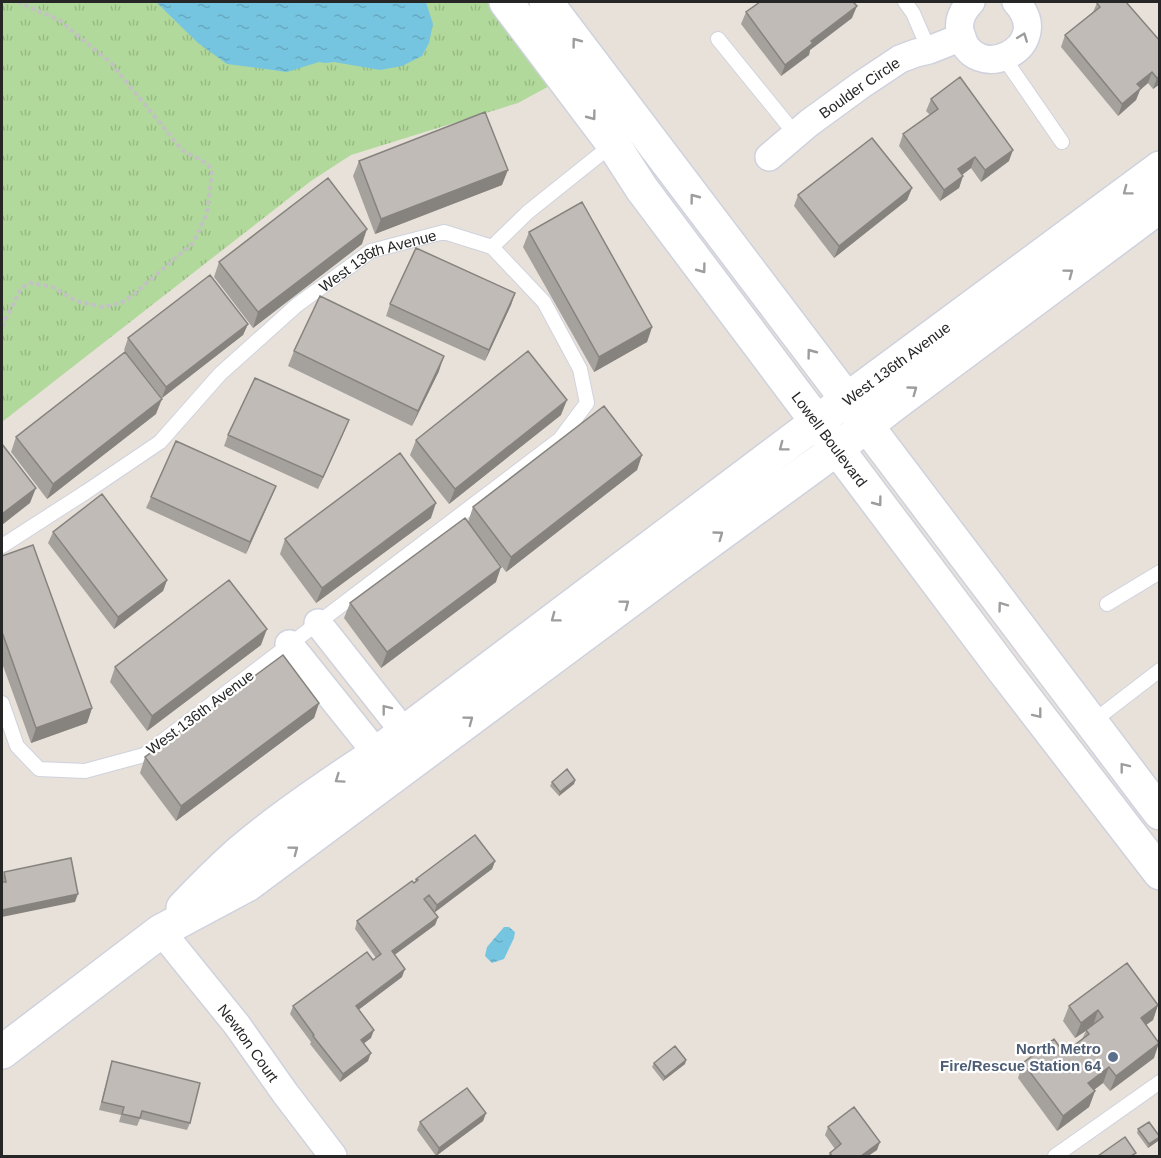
<svg xmlns="http://www.w3.org/2000/svg" width="1161" height="1158" font-family="Helvetica,sans-serif">
<style>
.grass{fill:url(#grass-tufts)}
.water{fill:url(#water-ripples)}
.lines{fill:none;stroke-linecap:round;stroke-linejoin:round}
.service-casing{stroke:#cfd2de;stroke-width:16}
.minor-casing{stroke:#cfd2de;stroke-width:30}
.secondary-casing{stroke:#cfd2de;stroke-width:36}
.path{stroke:#c2c2c2;stroke-width:4;stroke-dasharray:4.5 3;stroke-linecap:butt}
.service{stroke:#fff;stroke-width:14}
.minor{stroke:#fff;stroke-width:27}
.secondary{stroke:#fff;stroke-width:33}
.wall{fill:#a5a19d}
.shaded-wall{fill:#86837f}
.building{fill:#c0bbb6;stroke:#86837f;stroke-width:1.5}
.oneway{stroke:#9d9d9d}
.service-dot{fill:#5c6f8a;stroke:#fff;stroke-width:2}
.labels{text-anchor:middle;dominant-baseline:central;stroke-width:4.5;stroke-linejoin:round;paint-order:stroke}
.street-label{font-size:15px;fill:#262626;stroke:#fff}
.service-label{font-size:15px;font-weight:bold;fill:#4e5e75;stroke:#fff;text-anchor:end}
</style>
<defs>
<pattern id="grass-tufts" width="24" height="20" patternUnits="userSpaceOnUse" patternTransform="scale(1.5)"><rect width="24" height="20" fill="#b1d99b"/><path d="M3 7l-1-3M5 7V3M7 7l1-3M15 17l-1-3M17 17v-4M19 17l1-3" fill="none" stroke="#98ba85"/></pattern>
<pattern id="water-ripples" width="26" height="14" patternUnits="userSpaceOnUse" patternTransform="scale(1.5)"><rect width="26" height="14" fill="#76c5e0"/><path d="M2 4q2-2 4 0t4 0M15 11q2-2 4 0t4 0" fill="none" stroke="#66a9c0"/></pattern>
</defs>
<rect width="100%" height="100%" fill="#e8e1d9"/>
<path class="grass" d="M2,2H491L553,84L518,103L351,155L311,181L2,422Z"/>
<path class="water" d="M156,2H426L433,24L429,43L422,56L402,66L380,70L334,62L325,63L319,62L287,72L227,64L198,43Z
M504,927H509L515,932L514,938L504,959L492,963L485,956L487,947Z"/>
<g class="lines">
<g class="service-casing">
<g id="service">
<path d="M905,2L913,13L929,50"/>
<path d="M718,39L796,135"/>
<path d="M1004,58L1062,142"/>
<path d="M492,247L528,212L613,144"/>
<path id="s1" d="M2,546L86,492L160,442L220,374L297,305L371,251L444,232L492,247L544,302L580,369L587,403L560,439L144,755L85,771L39,769L17,746L2,703"/>
<path d="M1107,604L1160,572"/>
<path d="M1091,723L1160,670"/>
<path d="M1055,1156L1160,1082"/>
</g>
</g>
<g class="minor-casing">
<g id="minor">
<path d="M971,2C963,10 958,20 960,31C971,89 1058,47 1016,2"/>
<path id="s2" d="M769,157L809,123L861,85L900,59L916,53L929,50L962,37"/>
<path d="M318,623L416,747"/>
<path d="M289,644L390,770"/>
<path id="s3" d="M161,931L237,1025L285,1093L333,1156"/>
</g>
</g>
<g class="secondary-casing">
<g id="secondary">
<path id="s4" d="M506,2L613,144L642,189L1002,668L1160,873"/>
<path d="M546,2L1160,813"/>
<path id="s5" d="M183,908C201,889 219,871 239,853C281,817 331,784 377,753L818,421L1160,168"/>
<path d="M2,1052L161,931L247,885L672,569L838,448L893,405L1160,206"/>
</g>
</g>
<path class="path" d="M2,327L21,288L30,283L53,287L76,301L102,307L121,303L134,294L193,243L207,213L212,172L208,164L182,150L111,63L59,20L18,2"/>
<use href="#service" class="service"/>
<use href="#minor" class="minor"/>
<use href="#secondary" class="secondary"/>
</g>
<path class="wall" d="M1097,3L1160,41V84L1153,89L1148,83L1140,90L1136,100L1118,116L1061,47L1065,35L1093,12Z
M746,12L852,18L810,50L809,55L781,76L741,24Z
M931,99L1009,161L981,182L971,168L962,175L963,176L959,188L940,201L899,146L903,134L930,115L926,111Z
M359,161L502,185L375,234L353,176Z
M912,188L907,200L834,258L794,206L798,195Z
M529,232L652,327L647,342L594,372L523,247Z
M362,244L253,328L214,277L219,262Z
M515,293L511,305L485,361L386,316L390,304Z
M248,324L243,335L162,398L124,350L128,338Z
M294,351L439,371L412,426L288,366Z
M156,414L47,499L11,452L16,437Z
M561,415L449,504L410,455L416,440Z
M344,432L318,489L224,446L228,435Z
M1160,447V485L1158,452Z
M642,455L637,470L506,572L478,536L496,582L381,668L344,618L350,603L468,522L473,507Z
M276,486L271,498L246,554L146,508L151,497Z
M431,518L316,603L280,554L285,539Z
M53,532L167,580L163,591L114,629L48,543Z
M2,556L92,708L87,723L31,743L2,663Z
M261,645L147,731L110,682L115,667Z
M319,703L314,718L176,821L140,773L145,757Z
M575,780L574,784L559,796L550,786L552,782Z
M495,861L492,869L434,912L438,917L435,925L394,955L402,977L358,1010L371,1038L364,1043L368,1061L340,1082L310,1044L311,1042L290,1014L293,1006L376,958L355,929L357,921L414,883L416,879Z
M4,872L75,902L2,882V879Z
M1158,1005L1153,1020L1146,1025L1154,1058L1110,1091L1103,1083L1094,1090L1095,1091L1089,1107L1057,1131L1018,1078L1023,1063L1064,1053L1082,1039L1086,1031L1075,1038L1063,1021L1069,1006Z
M686,1060L685,1064L663,1081L652,1067L654,1063Z
M112,1061L190,1123L187,1130L140,1119L137,1126L119,1122L121,1115L99,1110Z
M486,1113L483,1121L436,1156L417,1130L420,1122Z
M828,1127L877,1150L868,1156H828L830,1153L835,1149L825,1135Z
M1138,1129L1158,1141L1148,1148L1137,1133Z"/>
<path class="shaded-wall" d="M857,6L852,18L810,50L809,55L781,76L785,65L811,41Z
M1152,72L1148,83L1140,90L1136,100L1118,116L1122,104L1137,84Z
M1160,76V84L1153,89L1157,78Z
M1013,150L1009,161L981,182L985,170Z
M975,157L971,168L954,181L958,169Z
M508,170L502,185L375,234L381,219Z
M963,176L959,188L940,201L944,190Z
M912,188L907,200L834,258L839,246Z
M367,229L362,244L253,328L258,312Z
M515,293L511,305L485,361L489,350Z
M248,324L243,335L162,398L166,387Z
M652,327L647,342L594,372L599,357Z
M444,356L439,371L412,426L418,411Z
M162,399L156,414L47,499L53,484Z
M567,400L561,415L449,504L455,489Z
M349,420L344,432L318,489L323,477Z
M642,455L637,470L506,572L511,557Z
M276,486L271,498L246,554L250,542Z
M36,488L30,503L2,525V514Z
M436,503L431,518L316,603L322,588Z
M501,567L496,582L381,668L387,652Z
M167,580L163,591L114,629L118,617Z
M267,629L261,645L147,731L152,716Z
M319,703L314,718L176,821L181,806Z
M92,708L87,723L31,743L36,728Z
M575,780L574,784L559,796L560,792Z
M495,861L492,869L434,913L437,905Z
M78,894L75,902L2,917V910Z
M438,917L435,925L389,959L392,951Z
M405,969L402,977L353,1014L356,1006Z
M1158,1005L1153,1020L1135,1033L1141,1018Z
M1098,1010L1093,1026L1075,1038L1081,1023Z
M374,1030L371,1038L358,1048L361,1040Z
M1159,1043L1154,1058L1110,1091L1116,1076Z
M371,1053L368,1061L340,1082L343,1074Z
M686,1060L685,1064L663,1081L665,1077Z
M1109,1067L1103,1083L1083,1098L1088,1083Z
M1095,1091L1089,1107L1057,1131L1063,1116Z
M486,1113L483,1121L436,1156L439,1148Z
M1160,1137L1158,1141L1148,1148L1149,1144Z
M880,1142L877,1150L868,1156H861Z"/>
<path class="building" d="M760,2H853L857,6L811,41L813,43L785,65L746,12Z
M1098,2H1126L1160,41V76L1157,78L1152,72L1137,84L1141,88L1122,104L1065,35L1100,7L1097,3Z
M960,77L1013,150L985,170L975,157L958,169L963,176L944,190L903,134L938,109L931,99Z
M485,112L508,170L381,219L359,161Z
M872,138L912,188L839,246L798,195Z
M328,178L367,229L258,312L219,262Z
M582,202L652,327L599,357L529,232Z
M416,248L515,293L489,350L390,304Z
M210,275L248,324L166,387L128,338Z
M320,296L444,356L418,411L294,351Z
M528,351L567,400L455,489L416,440Z
M125,352L162,399L53,484L16,437Z
M255,378L349,420L323,477L228,435Z
M604,406L642,455L511,557L473,507Z
M176,441L276,486L250,542L151,497Z
M2,444L36,488L2,514Z
M400,453L436,503L322,588L285,539Z
M102,494L167,580L118,617L53,532Z
M465,518L501,567L387,652L350,603Z
M33,545L92,708L36,728L2,632V556Z
M229,580L267,629L152,716L115,667Z
M283,655L319,703L181,806L145,757Z
M567,769L575,780L560,792L552,782Z
M475,835L495,861L437,905L429,895L424,899L438,917L392,951L405,969L356,1006L374,1030L361,1040L371,1053L343,1074L313,1036L314,1035L293,1006L367,952L373,960L381,954L357,921L412,881L414,883L418,880L416,879Z
M71,858L78,894L2,910V882H6L4,872Z
M1127,963L1158,1005L1141,1018L1159,1043L1116,1076L1109,1067L1088,1083L1095,1091L1063,1116L1023,1063L1054,1039L1064,1053L1089,1034L1086,1030L1103,1017L1098,1010L1081,1023L1069,1006Z
M675,1046L686,1060L665,1077L654,1063Z
M112,1061L200,1083L190,1123L142,1111L140,1118L122,1114L124,1107L102,1102Z
M467,1088L486,1113L439,1148L420,1122Z
M854,1107L880,1142L861,1156H832L830,1153L841,1144L828,1127Z
M1149,1122L1160,1137L1149,1144L1138,1129Z
M1125,1137L1136,1153L1131,1156H1098Z"/>
<defs><path id="oneway-chevron" d="M-2-3.5L2.5 0L-2 3.5" fill="none" stroke-width="1.6" stroke-linecap="round" stroke-linejoin="round" transform="scale(1.5)"/></defs>
<g class="oneway">
<use href="#oneway-chevron" transform="translate(1023 37) rotate(-69)"/>
<use href="#oneway-chevron" transform="translate(576 42) rotate(-127)"/>
<use href="#oneway-chevron" transform="translate(592 116) rotate(53)"/>
<use href="#oneway-chevron" transform="translate(1127 191) rotate(143)"/>
<use href="#oneway-chevron" transform="translate(694 198) rotate(-127)"/>
<use href="#oneway-chevron" transform="translate(702 269) rotate(53)"/>
<use href="#oneway-chevron" transform="translate(1069 273) rotate(-37)"/>
<use href="#oneway-chevron" transform="translate(811 353) rotate(-127)"/>
<use href="#oneway-chevron" transform="translate(913 390) rotate(-36)"/>
<use href="#oneway-chevron" transform="translate(783 447) rotate(143)"/>
<use href="#oneway-chevron" transform="translate(878 502) rotate(53)"/>
<use href="#oneway-chevron" transform="translate(719 535) rotate(-36)"/>
<use href="#oneway-chevron" transform="translate(625 604) rotate(-37)"/>
<use href="#oneway-chevron" transform="translate(1002 606) rotate(-126)"/>
<use href="#oneway-chevron" transform="translate(555 618) rotate(143)"/>
<use href="#oneway-chevron" transform="translate(386 709) rotate(-128)"/>
<use href="#oneway-chevron" transform="translate(1038 714) rotate(52)"/>
<use href="#oneway-chevron" transform="translate(469 720) rotate(-37)"/>
<use href="#oneway-chevron" transform="translate(1124 767) rotate(-128)"/>
<use href="#oneway-chevron" transform="translate(339 779) rotate(145)"/>
<use href="#oneway-chevron" transform="translate(294 850) rotate(-37)"/>
</g>
<circle class="service-dot" cx="1113" cy="1057" r="6"/>
<g class="labels">
<g class="street-label">
<text stroke="none"><textPath href="#s2" startOffset="114">Boulder Circle</textPath></text>
<text stroke="none"><textPath href="#s1" startOffset="477">West 136th Avenue</textPath></text>
<text stroke="none"><textPath href="#s5" startOffset="898">West 136th Avenue</textPath></text>
<text stroke="none"><textPath href="#s4" startOffset="544">Lowell Boulevard</textPath></text>
<text transform="translate(200 712) rotate(-37)">West 136th Avenue</text>
<text stroke="none"><textPath href="#s3" startOffset="142">Newton Court</textPath></text>
</g>
<g class="service-label">
<text x="1101" y="1048">North Metro<tspan x="1101" dy="17">Fire/Rescue Station 64</tspan></text>
</g>
</g>
<rect width="1161" height="1158" fill="none" stroke="#262626" stroke-width="6"/>
</svg>
